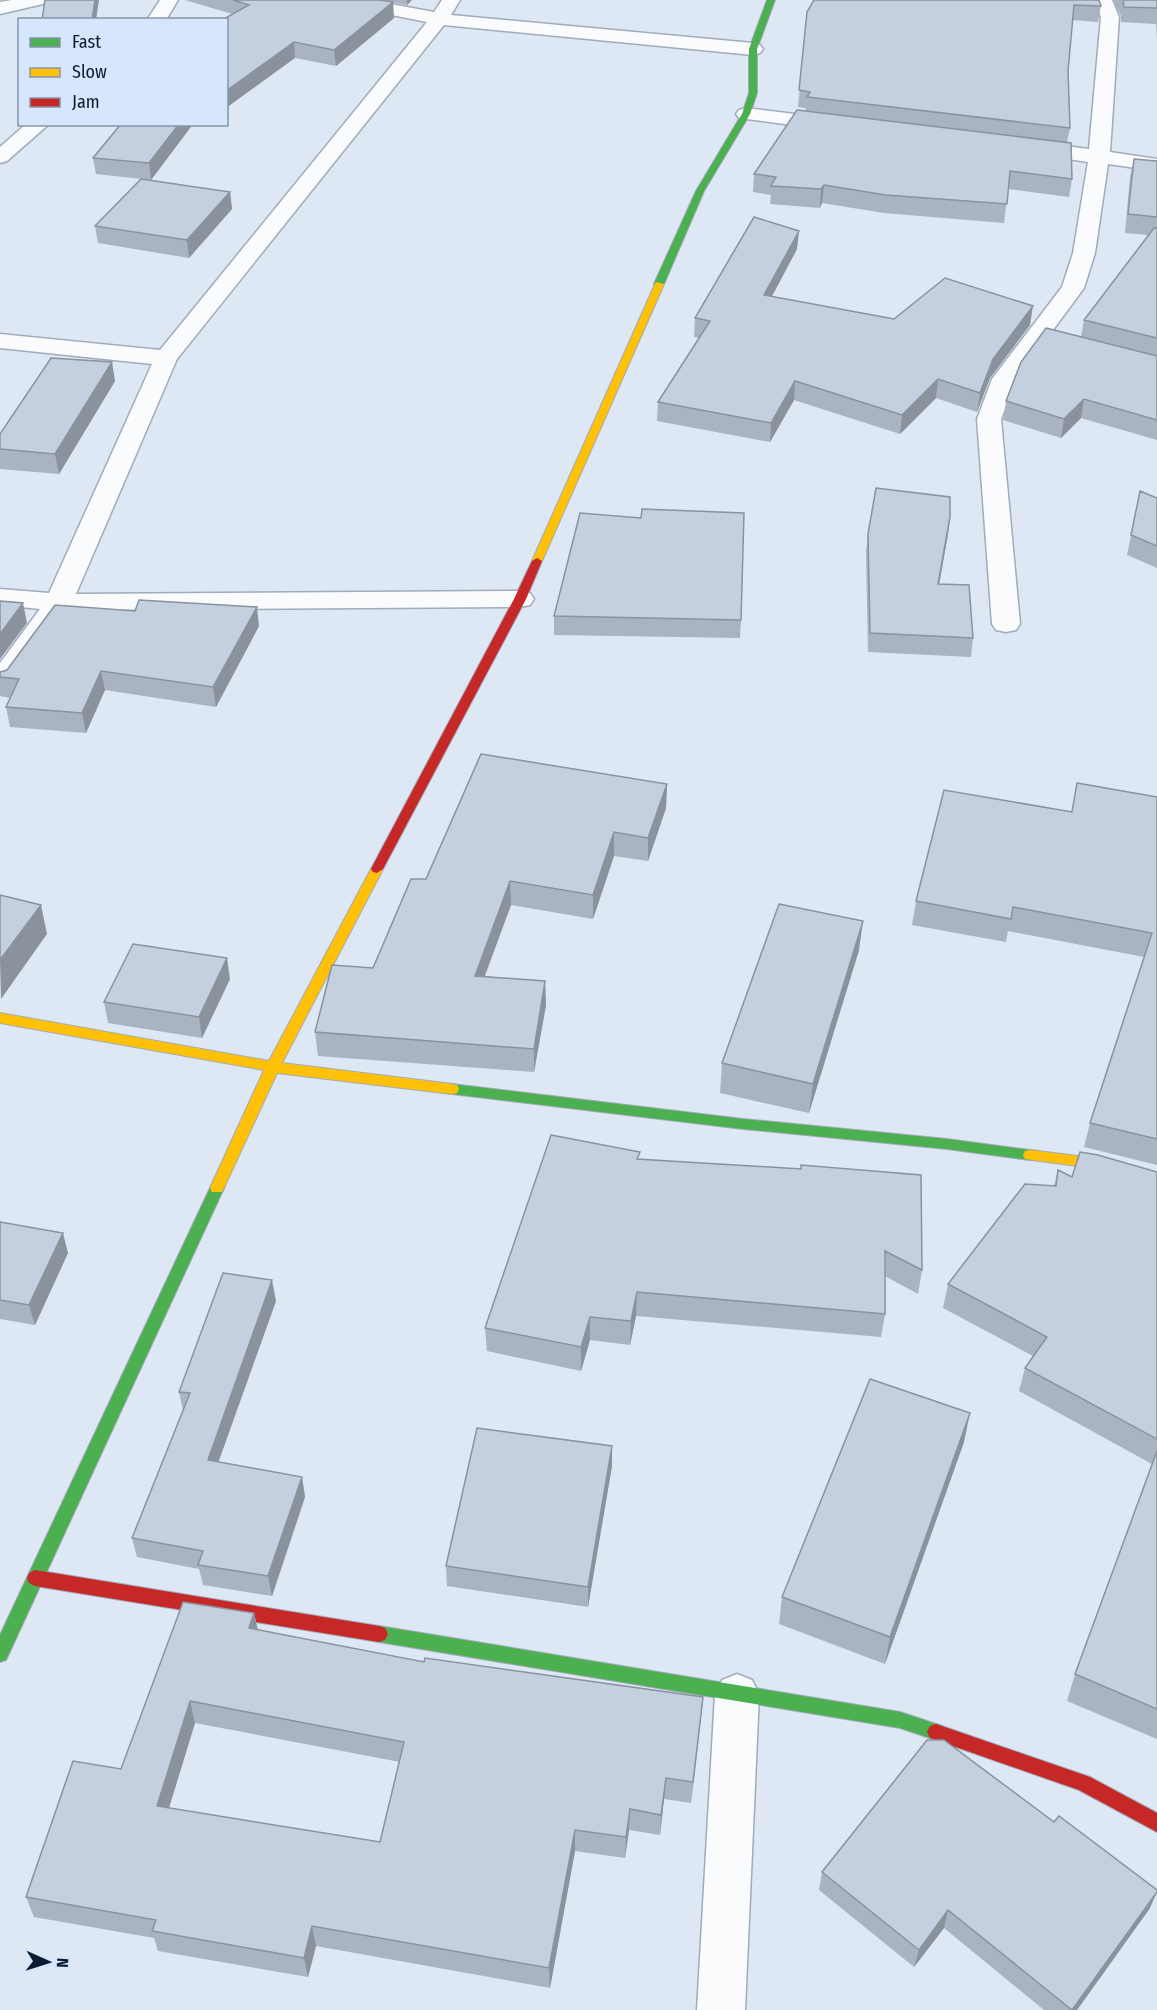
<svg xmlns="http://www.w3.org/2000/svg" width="1157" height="2010" font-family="'Fira Sans Condensed',sans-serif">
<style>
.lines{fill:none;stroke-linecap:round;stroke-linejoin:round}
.street-casing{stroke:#a0abbb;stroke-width:3}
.fast-casing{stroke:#a0abbb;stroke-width:2}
.slow-casing{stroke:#a0abbb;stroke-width:2}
.jam-casing{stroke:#a0abbb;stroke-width:2}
.street{fill:#fafbfd;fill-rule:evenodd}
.fast{fill:#4caf50;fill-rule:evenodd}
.slow{fill:#ffc107;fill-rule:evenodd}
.jam{fill:#c62828;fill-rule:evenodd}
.wall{fill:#a9b3c1;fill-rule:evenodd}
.shaded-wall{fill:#89929d}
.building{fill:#c4d0e0;stroke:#89929d;stroke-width:1.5;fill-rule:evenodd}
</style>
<rect width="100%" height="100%" fill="#dee7f4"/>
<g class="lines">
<g class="street-casing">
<path id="street" d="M12,0H46L43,4L0,14V2Z
M160,0H178L166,20H147Z
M332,0H369L434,12L442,0H460L451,15L753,43L760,45L763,49L760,53L753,55L444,25L177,359L76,594L520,591L530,593L534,599L530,605L520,607L67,610L10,688L0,691V663L40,609L0,605V589L49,593L152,364L0,348V334L160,350L427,22L341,5L335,4Z
M1094,0H1112L1119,17L1110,152L1157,159V171L1108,164L1095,253L1084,288L1016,380L1001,419L1020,624L1016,630L1006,632L996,630L992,624L977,419L992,379L1062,287L1073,253L1088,162L1027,153L1020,151L1017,147L1020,143L1027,141L1089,149L1101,17Z
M746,108L836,119L843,121L846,125L843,129L836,131L739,118L736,114L739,110Z
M26,124H49L7,161L0,163V147Z
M737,1674L752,1680L759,1694L745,2010H697L715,1694L722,1680Z"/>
</g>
<g class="fast-casing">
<path id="fast" d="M767,0H775L757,49V93L750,114L704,191L664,284L656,286L654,284L696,191L742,114L749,93V49Z
M452,1084L743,1119L947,1139L1030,1150L1035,1151L1037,1155L1035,1159L1030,1160L947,1149L743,1129L452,1094L447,1093L445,1089L447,1085Z
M217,1182L222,1184L224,1188L6,1660L0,1662V1635L210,1188L212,1184Z
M379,1626L900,1712L942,1726L945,1732L942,1738L936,1740L900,1728L379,1642L373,1640L370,1634L373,1628Z"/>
</g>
<g class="slow-casing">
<path id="slow" d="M656,282L664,284L542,561L541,563H533L532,561Z
M377,865L383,869L282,1063L452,1084L457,1085L459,1089L457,1093L452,1094L277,1073L222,1192H212L210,1188L264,1070L0,1023V1013L269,1061L371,869Z
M1030,1150L1093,1158L1157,1175V1187L1093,1168L1025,1159L1023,1155L1025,1151Z"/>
</g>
<g class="jam-casing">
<path id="jam" d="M537,558L542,561L526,599L383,869L377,873L373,872L371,869L514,599L532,561Z
M35,1570L379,1626L385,1628L388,1634L385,1640L379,1642L35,1586L29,1583L27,1578L29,1573Z
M936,1724L1090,1777L1157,1813V1832L1079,1790L930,1738L927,1732L930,1726Z"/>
</g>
<use href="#street" class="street"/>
<use href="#fast" class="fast"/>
<use href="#slow" class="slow"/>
<use href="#jam" class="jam"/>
</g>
<path class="wall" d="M185,0H380L394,18L336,66L295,58L232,14Z
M381,0H412L407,5Z
M1099,0L1101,6L1098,22L1072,20L1068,71L1070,128L1067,142L1072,179L1069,197L1008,189L1004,223L884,213L822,203L820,208L770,204L771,195L753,192L754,174L806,112V108L798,107L807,12Z
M1113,0H1157V40L1156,24L1121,22V16Z
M121,124H193L151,180L96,174L93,158Z
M1134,159L1157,161V440L1081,418L1061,438L1003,420L1006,401L1081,337L1084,320L1148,235L1125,233L1130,177Z
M230,192L232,209L189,258L98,243L95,226Z
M797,249L772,296L894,319L1030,325L990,378L977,412L936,398L900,434L794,400L770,442L657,421L658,402L699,338L694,337L695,318Z
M115,381L59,474L0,469V434Z
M1140,491L1157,498V568L1127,555Z
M868,534H948L939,584L973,638L971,657L868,652L866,552Z
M554,616L741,620L740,638L554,635Z
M259,626L216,707L105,690L86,733L10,727L6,707L10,698L0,696V672Z
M667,784L666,808L648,861L614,856L593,919L511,905L484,976L545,981L546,1005L534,1072L318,1056L315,1032L373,968L426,879Z
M1157,797V1165L1084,1147L1090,1123L1144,957L1008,931L1006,942L912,925L916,901L1071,812Z
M859,950L809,1113L720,1093L722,1063Z
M230,979L202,1038L108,1023L104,1002Z
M639,1159L801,1169L922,1270L918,1294L885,1276V1314L881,1337L636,1316L630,1345L590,1340L581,1371L487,1351L485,1328Z
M1058,1170L1072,1177L1157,1172V1739L1067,1701L1075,1674L1152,1464L1019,1391L1025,1368L1033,1356L943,1308L948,1284L1054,1186Z
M0,1222L68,1253L35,1325L0,1319Z
M276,1301L218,1462L302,1477L305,1497L272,1596L203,1585L199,1569L137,1557L132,1538L183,1410L179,1392Z
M964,1442L885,1664L779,1624L782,1597Z
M612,1466L588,1607L447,1586L446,1566Z
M254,1613L258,1630L424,1662L703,1697L691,1803L664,1799L660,1835L629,1830L625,1858L575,1851L550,1988L316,1946L308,1977L158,1951L154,1938L34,1917L26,1897L121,1769ZM195,1723L400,1762L380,1842L169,1808Z
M822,1872L1150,1908L1077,2010H1044L944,1928L914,1967L819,1890Z"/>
<path class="shaded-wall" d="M95,0H99L96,20H92Z
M407,0H412L407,5Z
M393,2L394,18L336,66L334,50Z
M294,42L295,58L226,108V91Z
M179,124H193L151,180L149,163Z
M824,185L822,203L820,208L821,189Z
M230,192L232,209L189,258L187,240Z
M799,231L797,249L763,313L764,295Z
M1033,306L1030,325L990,378L977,412L980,393L993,359Z
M112,362L115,381L59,474L55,454Z
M938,379L936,398L900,434L902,415Z
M795,381L794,400L770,442L771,423Z
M1084,399L1081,418L1061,438L1064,419Z
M950,517L948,534L936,602L938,584Z
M23,603L27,623L0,659V634Z
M257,607L259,626L216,707L213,687Z
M101,671L105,690L86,733L82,713Z
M667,784L666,808L648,861V838Z
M614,832V856L593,919V895Z
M510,881L511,905L476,1000L475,976Z
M41,905L47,934L1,999L0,960Z
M863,921L859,950L809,1113L813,1084Z
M227,958L230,979L202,1038L199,1017Z
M545,981L546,1005L534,1072V1049Z
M63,1233L68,1253L35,1325L29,1305Z
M272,1280L276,1301L212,1480L208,1460Z
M637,1292L636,1316L630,1345L631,1321Z
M590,1317V1340L581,1371V1347Z
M970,1413L964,1442L885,1664L890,1637Z
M612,1446V1466L588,1607V1587Z
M302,1477L305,1497L272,1596L268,1576Z
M254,1613L259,1636L249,1628Z
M703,1697L701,1718L691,1803L693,1782Z
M190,1701L195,1723L163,1827L157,1806Z
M666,1778L664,1799L660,1835L661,1815Z
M630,1809L629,1830L625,1858L626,1837Z
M575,1830V1851L550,1988L549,1968Z
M1157,1892L1150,1908L1077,2010H1072Z
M948,1910L944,1928L914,1967L919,1950Z
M312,1926L316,1946L308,1977L304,1958Z"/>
<path class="building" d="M45,0H95L92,20H42Z
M233,0H380L393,2L334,50L294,42L226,91V20H222L249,5Z
M814,0H1099L1101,6L1074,5L1068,71L1070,128L807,97L810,92L799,90L807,12Z
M1123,0H1157V8L1124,7Z
M797,110L1071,143L1072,179L1010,171L1007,204L886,195L824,185L821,189L771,186L776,177L754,174Z
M121,124H179L149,163L93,158Z
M1134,159L1157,161V217L1128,214Z
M141,179L230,192L187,240L95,226Z
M754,217L799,231L764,295L894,319L945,278L1033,306L993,359L980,393L938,379L902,415L795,381L771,423L658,402L710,321L695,318Z
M1154,228H1157V338L1084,320Z
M1046,328L1157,356V420L1084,399L1064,419L1006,401L1021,362Z
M51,358L112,362L55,454L0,449V434Z
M876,488L950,497V517L938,584L969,585L973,638L870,633L868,534Z
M1140,491L1157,498V546L1131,535Z
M642,509L744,513L741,620L554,616L580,513L641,518Z
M139,600L257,607L213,687L101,671L82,713L6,707L19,679L0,677V672L7,670L55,605L135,611Z
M0,601L23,603L0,634Z
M481,754L667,784L648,838L614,832L593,895L510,881L475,976L545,981L534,1049L315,1032L332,965L373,968L411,879H426Z
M1077,783L1157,797V1139L1090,1123L1152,933L1013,907L1011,919L916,901L944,790L1072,812Z
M0,895L41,905L0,960Z
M779,904L863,921L813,1084L722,1063Z
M133,944L227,958L199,1017L104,1002Z
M551,1135L640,1152L637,1159L801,1169V1165L921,1175L922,1270L885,1251V1314L637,1292L631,1321L590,1317L581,1347L485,1328Z
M1080,1152L1098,1155L1157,1172V1439L1025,1368L1047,1337L948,1284L1025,1184L1056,1186L1058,1170L1072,1177Z
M0,1222L63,1233L29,1305L0,1300Z
M223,1273L272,1280L208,1460L302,1477L268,1576L198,1565L203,1551L132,1538L190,1393L179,1392Z
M870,1379L970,1413L890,1637L782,1597Z
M477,1428L612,1446L588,1587L446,1566Z
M1157,1451V1709L1075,1674Z
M183,1602L254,1613L249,1628L424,1662L425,1658L703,1697L693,1782L666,1778L661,1815L630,1809L626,1837L575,1830L549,1968L312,1926L304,1958L152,1931L156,1920L26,1897L73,1761L121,1769ZM190,1701L404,1742L380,1842L157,1806Z
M927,1740H944L1054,1822L1059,1816L1157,1890V1892L1072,2010L948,1910L919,1950L822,1872Z"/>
<rect x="18" y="18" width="210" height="108" fill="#d5e6fd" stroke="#8595ab" stroke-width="1.5"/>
<rect x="30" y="38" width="30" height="9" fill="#4caf50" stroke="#8595ab" stroke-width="1.5"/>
<text x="72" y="48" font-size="18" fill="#0d1b30">Fast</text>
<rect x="30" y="68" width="30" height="9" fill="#ffc107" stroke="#8595ab" stroke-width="1.5"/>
<text x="72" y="78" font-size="18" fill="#0d1b30">Slow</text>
<rect x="30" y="98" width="30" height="9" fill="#c62828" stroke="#8595ab" stroke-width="1.5"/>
<text x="72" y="108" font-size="18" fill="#0d1b30">Jam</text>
<g transform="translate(48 1962) rotate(93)" stroke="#d5e6fd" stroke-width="4.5" paint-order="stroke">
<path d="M0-4.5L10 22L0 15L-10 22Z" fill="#0d1b30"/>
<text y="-9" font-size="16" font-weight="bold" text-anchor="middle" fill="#0d1b30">N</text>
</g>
</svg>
